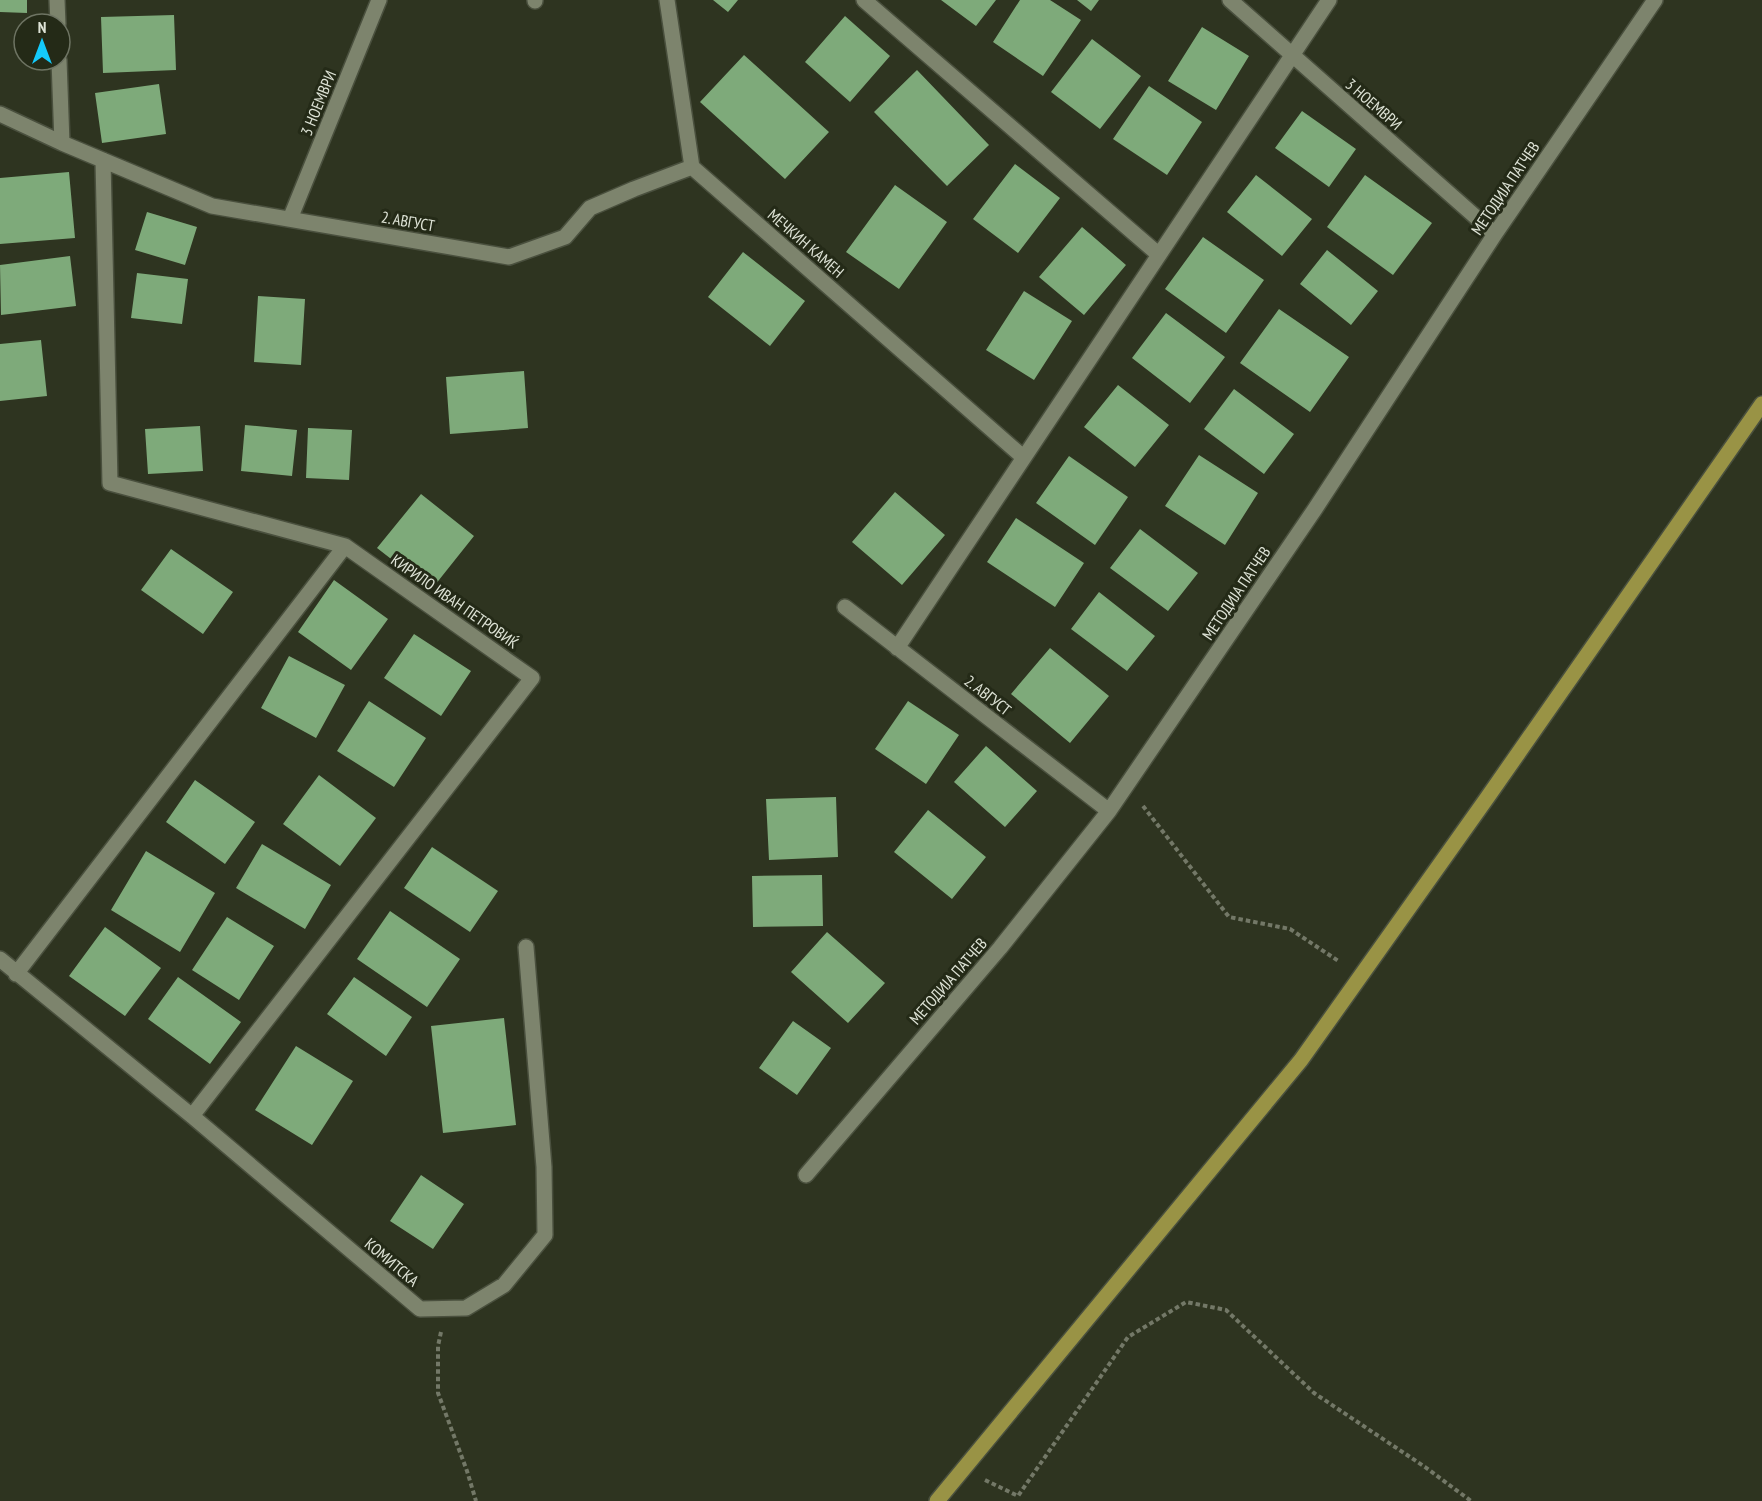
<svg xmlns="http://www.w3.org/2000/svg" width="1762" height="1501" font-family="'PT Sans Narrow',sans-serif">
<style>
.building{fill:#7eaa7a}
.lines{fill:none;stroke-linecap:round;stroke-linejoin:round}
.minor-casing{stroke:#4a503e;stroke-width:18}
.major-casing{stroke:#4a503e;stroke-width:18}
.path{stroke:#737867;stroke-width:4;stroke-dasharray:4.5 3;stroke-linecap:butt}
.minor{stroke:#7d846d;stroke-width:15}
.major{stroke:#999345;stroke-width:15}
.labels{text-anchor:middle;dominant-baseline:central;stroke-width:6;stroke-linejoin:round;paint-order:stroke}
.street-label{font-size:16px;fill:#dee3d6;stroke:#242a17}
</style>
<rect width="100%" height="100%" fill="#2e3420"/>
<path class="building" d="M0,0H27V13L0,12Z
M713,0H738L728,12Z
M941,0H996L976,26Z
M1020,0H1050L1081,20L1043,76L993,42Z
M1077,0H1099L1091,11Z
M174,15L176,70L103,73L101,17Z
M845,16L890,56L850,102L805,62Z
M1202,27L1249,56L1216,110L1168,81Z
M1092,39L1141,76L1100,129L1051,92Z
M744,55L829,132L785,179L700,102Z
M917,70L989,145L947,186L874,112Z
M159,84L166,134L102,143L95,93Z
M1149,86L1202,122L1167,175L1113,139Z
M1302,111L1356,149L1329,187L1275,148Z
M1015,164L1060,198L1018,253L973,219Z
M69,172L75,238L0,244V178Z
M1256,175L1312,219L1282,256L1227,212Z
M1365,175L1432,223L1393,275L1327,227Z
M895,185L947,222L899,289L846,252Z
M147,212L197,227L185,265L135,250Z
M1082,227L1126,265L1084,315L1039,277Z
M1203,237L1264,280L1226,333L1165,289Z
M1327,250L1378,291L1351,325L1300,284Z
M743,252L805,301L770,346L708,297Z
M70,256L76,306L1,315L0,265Z
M137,273L188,279L182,324L131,318Z
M1024,291L1072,321L1034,380L986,350Z
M258,296L305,299L301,365L254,362Z
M1279,309L1349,357L1310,412L1240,363Z
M1166,313L1225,357L1190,403L1132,358Z
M41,340L47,396L0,401V344Z
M524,371L528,428L450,434L446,377Z
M1118,385L1169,425L1135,467L1084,427Z
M1234,389L1294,434L1264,474L1204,429Z
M245,425L297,430L292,476L241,471Z
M200,426L203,471L148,474L145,429Z
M308,428L352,430L349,480L306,478Z
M1199,455L1258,493L1225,545L1165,506Z
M1069,456L1128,497L1095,545L1036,503Z
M895,492L945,535L902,585L852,542Z
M421,494L474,536L431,590L377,548Z
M1016,518L1084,563L1055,607L987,562Z
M1140,529L1198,573L1168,611L1110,568Z
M171,549L233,592L203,634L141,590Z
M334,580L388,619L351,670L298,632Z
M1099,592L1155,636L1127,671L1071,629Z
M414,634L471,671L441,716L384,678Z
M1050,648L1109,696L1070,743L1011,694Z
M289,656L345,685L316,738L261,708Z
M369,701L426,738L394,787L337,751Z
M908,701L959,735L926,784L875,749Z
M986,746L1037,791L1005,827L954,782Z
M319,775L376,818L340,866L283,824Z
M195,780L255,822L225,864L166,822Z
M836,797L838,857L769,860L766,799Z
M928,810L986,857L952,899L894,852Z
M262,844L331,885L305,929L236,888Z
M432,847L498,891L470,932L404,888Z
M146,851L215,893L180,952L111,910Z
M822,875L823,926L753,927L752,876Z
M390,911L460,959L427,1007L357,959Z
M227,917L274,946L239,1000L192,970Z
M105,927L161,968L125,1016L69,976Z
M827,932L885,983L848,1023L791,972Z
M178,977L241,1022L210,1064L148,1019Z
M354,977L412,1017L386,1056L327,1014Z
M504,1018L516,1125L443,1133L431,1026Z
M793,1021L831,1048L797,1095L759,1068Z
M296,1046L353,1081L312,1145L255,1110Z
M421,1175L464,1204L433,1249L390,1221Z"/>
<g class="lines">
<g class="minor-casing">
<path id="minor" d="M57,0L58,24
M535,0V1
M667,0L692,167L1023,457
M864,0L1158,254
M1230,0L1495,234
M59,60L62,143
M0,114L62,143L212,206L509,257L565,237L590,208L634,189L692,167
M103,160L110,483L345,546L532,678L192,1116
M290,219L379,0
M845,607L1109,811
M897,648L1329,0
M0,959L192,1116L420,1309L466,1308L504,1285L545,1235L544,1167L526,947
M16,974L345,546
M806,1175L1000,948L1109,811L1315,509L1495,234L1655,0"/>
</g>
<g class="major-casing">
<path id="major" d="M937,1501L1301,1060L1487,798L1762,404"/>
</g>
<path class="path" d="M1143,806L1229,917L1290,929L1340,962
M441,1332L438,1346V1393L467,1471L476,1501
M985,1480L1018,1496L1128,1337L1186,1302L1226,1310L1314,1393L1425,1467L1471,1501"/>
<use href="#minor" class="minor"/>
<use href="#major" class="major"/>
</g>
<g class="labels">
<g class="street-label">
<text transform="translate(318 103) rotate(-68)">3 НОЕМВРИ</text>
<text transform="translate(1374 104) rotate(41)">3 НОЕМВРИ</text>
<text transform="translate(1505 188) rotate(-56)">МЕТОДИJА ПАТЧЕВ</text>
<text transform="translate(408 221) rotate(10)">2. АВГУСТ</text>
<text transform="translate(806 243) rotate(41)">МЕЧКИН КАМЕН</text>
<text transform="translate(1236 593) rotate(-56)">МЕТОДИJА ПАТЧЕВ</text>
<text transform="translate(455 601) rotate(35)">КИРИЛО ИВАН ПЕТРОВИЌ</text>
<text transform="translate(988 695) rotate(38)">2. АВГУСТ</text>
<text transform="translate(948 981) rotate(-49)">МЕТОДИJА ПАТЧЕВ</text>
<text transform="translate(392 1262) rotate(40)">КОМИТСКА</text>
</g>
</g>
<g transform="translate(42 42)"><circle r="28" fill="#242a17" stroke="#6e7463" stroke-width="1.5"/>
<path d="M0-4.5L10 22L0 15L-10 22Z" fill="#14cafb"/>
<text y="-9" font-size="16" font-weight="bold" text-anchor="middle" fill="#dee3d6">N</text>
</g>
</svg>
